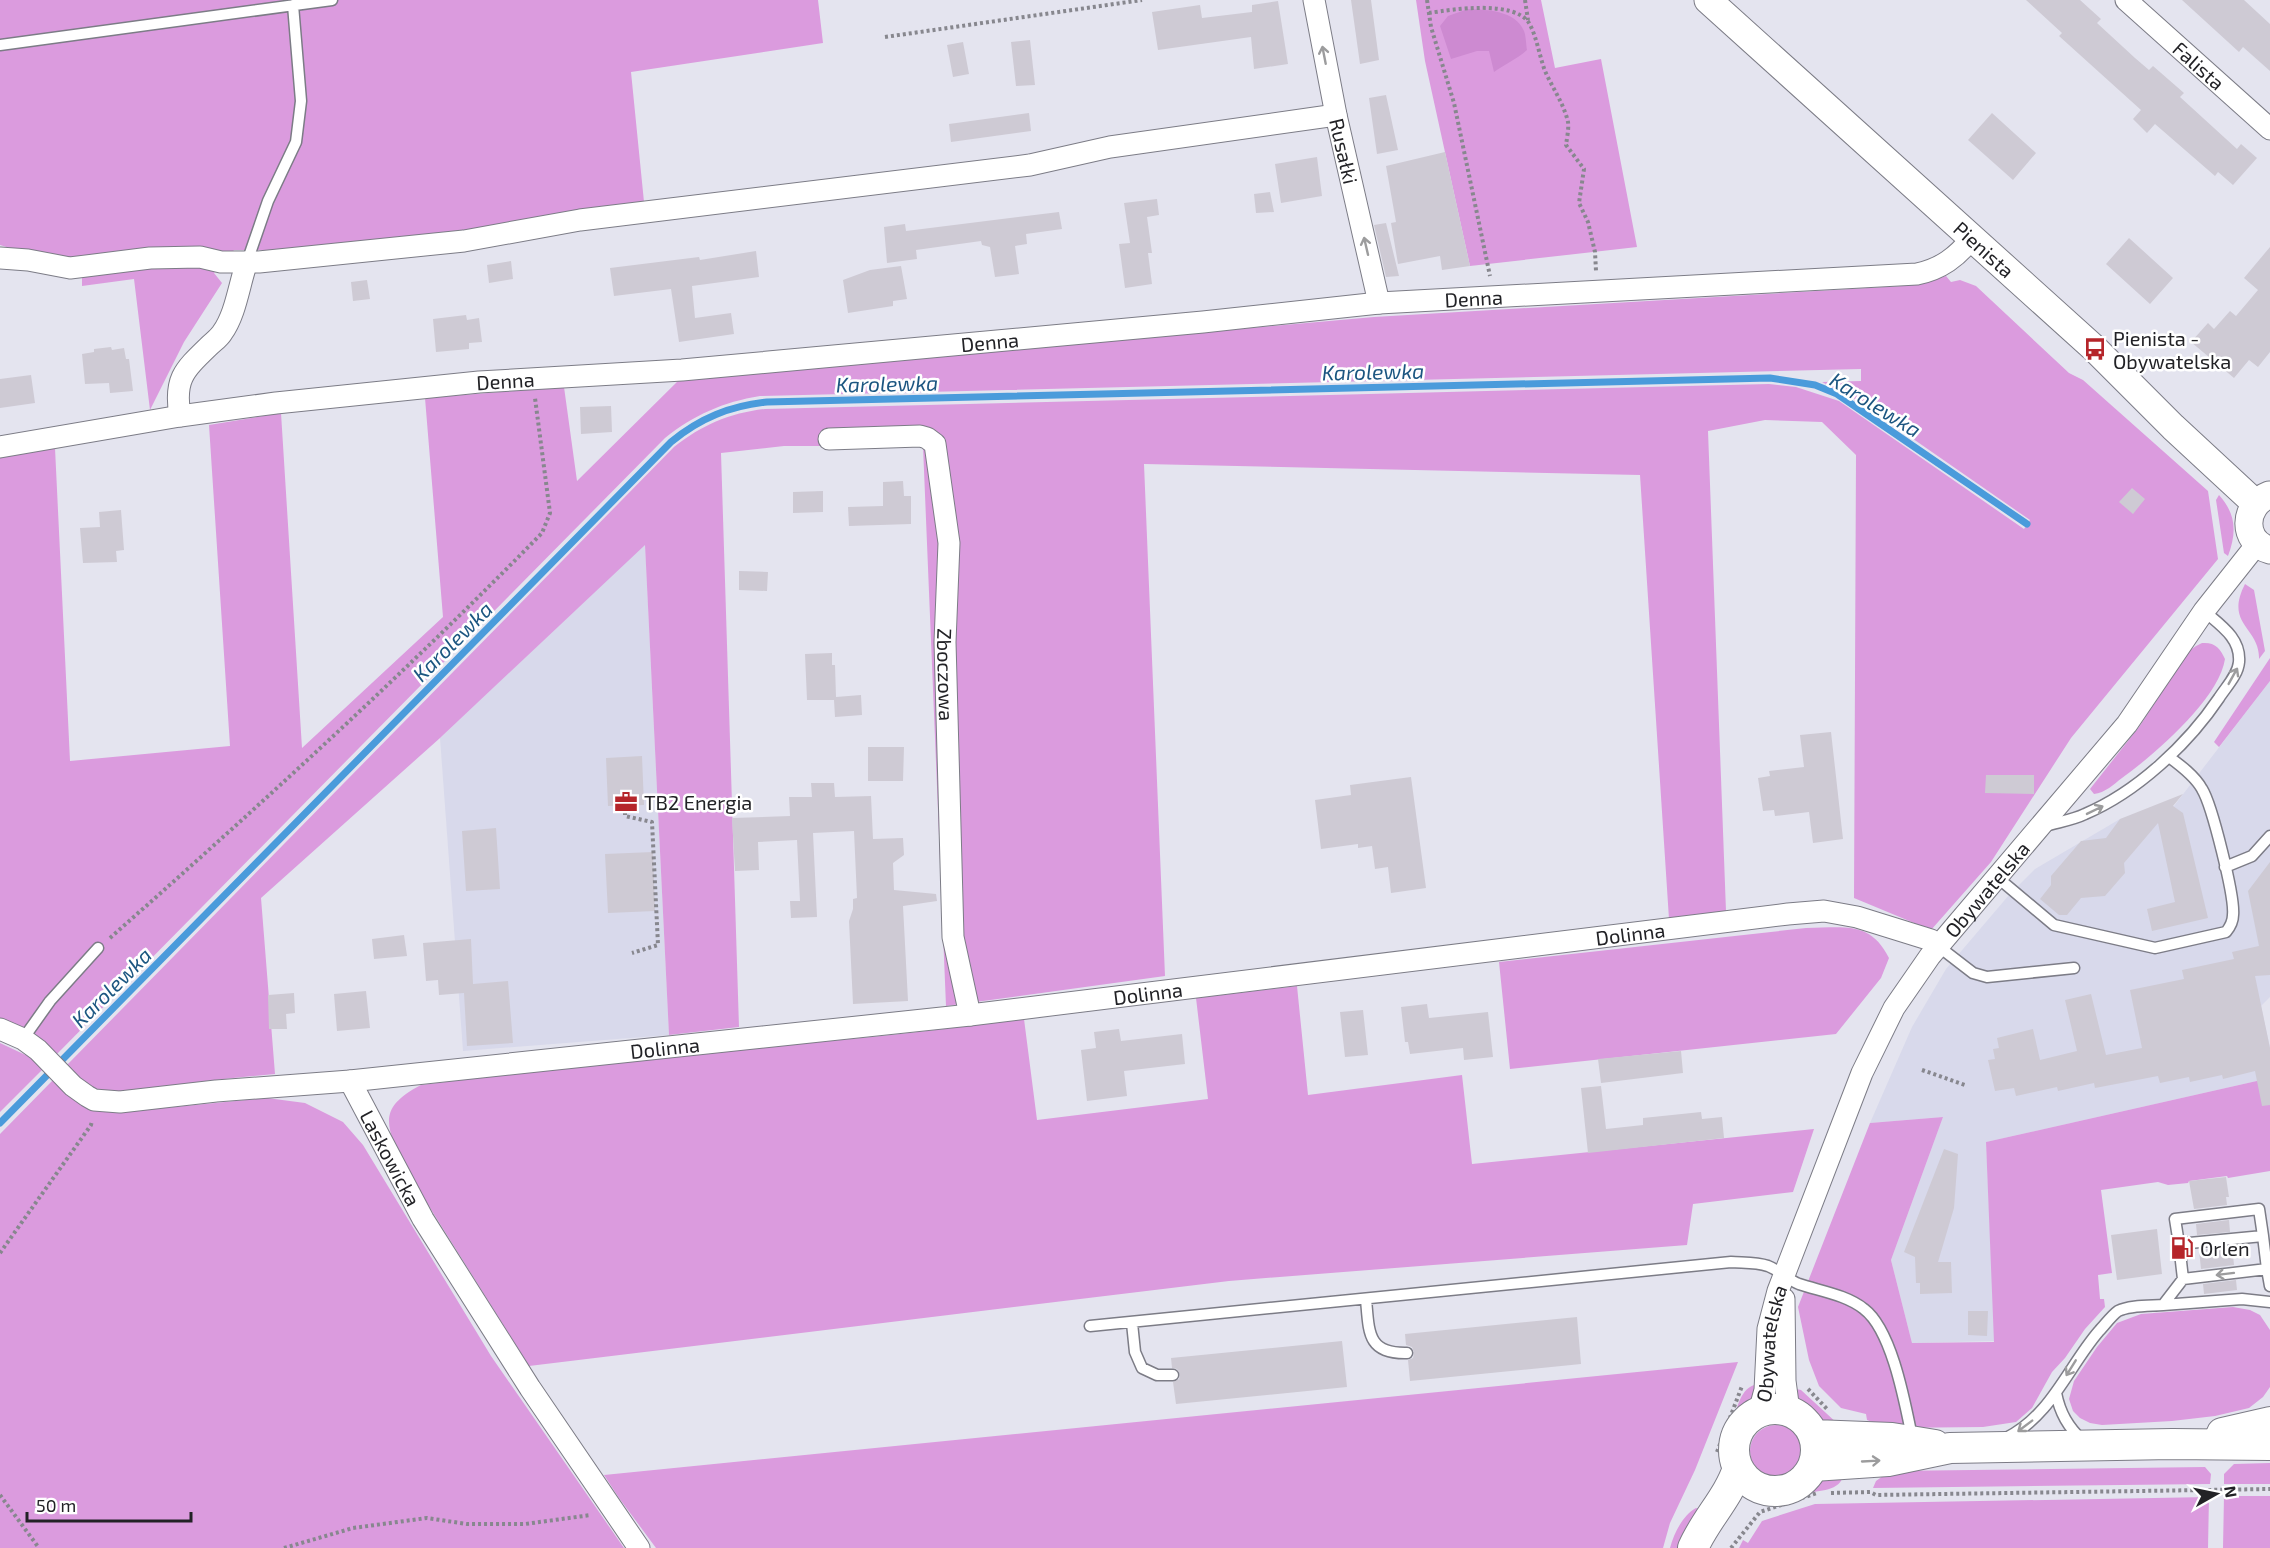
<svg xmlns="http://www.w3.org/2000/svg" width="2270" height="1548" font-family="'Exo 2',sans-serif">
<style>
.built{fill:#d8d9eb}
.green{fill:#db9bde}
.forest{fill:#cd8ad1}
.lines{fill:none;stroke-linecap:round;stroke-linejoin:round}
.stream{stroke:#4a9bdb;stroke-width:7}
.building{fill:#cecad4}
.service-casing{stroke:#7c7c86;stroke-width:13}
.minor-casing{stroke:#7c7c86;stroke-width:23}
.tertiary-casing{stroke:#7c7c86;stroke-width:29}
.secondary-casing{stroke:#7c7c86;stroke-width:32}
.path{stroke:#87878e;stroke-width:4;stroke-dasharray:3 3;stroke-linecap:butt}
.service{stroke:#fff;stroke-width:10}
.minor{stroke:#fff;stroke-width:21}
.tertiary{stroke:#fff;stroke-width:27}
.secondary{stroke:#fff;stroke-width:30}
.oneway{stroke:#9c9c9d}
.labels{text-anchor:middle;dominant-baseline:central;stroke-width:5;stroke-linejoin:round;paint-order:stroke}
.street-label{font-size:20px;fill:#222226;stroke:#fff}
.poi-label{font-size:20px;fill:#222226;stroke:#fff;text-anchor:start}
.water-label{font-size:21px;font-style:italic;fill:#1c5681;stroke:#fff}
</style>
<rect width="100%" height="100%" fill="#e4e4ef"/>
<path class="built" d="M645,544L669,1035L463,1051L440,738Z
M2270,681V997L2261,1006L2270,1048V1078L1986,1142L1995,1341L1912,1343L1891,1260L1943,1117L1870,1123L1912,1027L1946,969L2009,895L2035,869L2120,819L2174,806Z"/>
<path class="green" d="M0,0H818L823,43L631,72L646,222L275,269L272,250H234L214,273L222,283L184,342L150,410L134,279L82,286V261L23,252L0,245Z
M1416,0H1541L1555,68L1601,59L1637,247L1470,266L1425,61Z
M1946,276L1951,282L1960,280L1976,286L2069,373L2083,380L2208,491L2218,559L2071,738L1991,862L1931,930L1854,898L1856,455L1822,422L1765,420L1708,431L1726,911L1669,919L1640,475L1144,464L1165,976L946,1006L923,446H784L721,453L739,1027L669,1035L645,545L440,738L261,898L275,1074C244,1077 214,1080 183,1084C158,1087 130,1095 105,1091C89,1088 77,1078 66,1066L674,447C702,425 730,413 765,409L1769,384L1796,387L1839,401L2024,529L2030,520L1857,400L1822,382L1861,381V369L760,396C723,402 694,415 665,438L56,1055C40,1039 22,1025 0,1018V455L55,448L70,761L230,746L209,425L281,413L302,748L443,617L425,398L564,387L577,481L681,378L1374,317L1902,286L1923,284Z
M2219,495C2236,514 2237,532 2228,556L2224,553L2216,500Z
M2245,584L2254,590L2265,651L2259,659C2260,627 2224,625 2245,584Z
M2202,643C2215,642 2220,648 2225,659C2219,699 2154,755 2122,778C2114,784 2105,793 2094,794L2090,789L2139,727L2189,651L2196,646Z
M2270,658V681L2219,747L2214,742Z
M1806,928C1843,928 1870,920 1889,958L1881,978L1836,1034L1510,1069L1499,962Z
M1297,986L1308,1095L1462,1075L1472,1164L1814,1129L1793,1192L1693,1204L1687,1245L1229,1281L529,1366L405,1168C387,1127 375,1109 421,1085C498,1076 575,1064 652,1057C777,1046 901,1036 1024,1019L1037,1120L1208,1099L1196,998Z
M0,1043L32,1058L43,1069L0,1112Z
M2270,1078V1171L2228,1178L2227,1176L2189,1181L2188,1183L2168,1185L2158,1182L2101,1190L2112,1273L2098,1275L2100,1299H2104L2105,1307L2085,1329L2065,1358L2052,1372L2032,1408L2016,1422L1983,1427L1887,1428L1867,1420L1866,1414L1841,1408L1819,1386L1809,1360L1798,1307L1870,1123L1943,1117L1891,1260L1912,1343L1994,1342L1986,1142Z
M53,1080L82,1105L99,1111L123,1112L267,1098L305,1103L343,1122L363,1145L491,1356L624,1548H0V1134Z
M2233,1307L2250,1310L2260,1315L2270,1330V1387L2263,1397L2249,1408L2215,1416L2172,1421L2102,1425L2090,1423L2080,1418L2073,1411L2069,1399L2074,1381L2097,1347L2117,1323L2141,1314Z
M1738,1362L1695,1470L1670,1523L1663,1548H656L619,1498L604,1475Z
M1757,1384L1749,1405L1732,1423C1738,1407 1740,1388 1757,1384Z
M1796,1389L1801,1390L1839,1425L1819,1421L1798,1399Z
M1750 1451a26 26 0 1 1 52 0a26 26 0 1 1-52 0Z
M2270,1463V1484H2224V1474L2234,1464Z
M2205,1467L2211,1474L2210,1484L1873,1488L1876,1481L1890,1471Z
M1843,1477C1837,1493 1816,1490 1802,1494L1822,1478Z
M2224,1496H2270V1548H2223Z
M2209,1497L2208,1548H1739L1743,1540L1748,1543L1762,1521L1815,1504Z
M1696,1508L1701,1509L1686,1548H1670C1674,1533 1683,1515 1696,1508Z"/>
<path class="forest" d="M1468,9C1487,10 1515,10 1524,31C1526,36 1526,44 1527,50C1517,59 1505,64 1494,72L1489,51H1477L1451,59L1440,26L1448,16Z"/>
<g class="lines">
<path class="stream" d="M0,1123L671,442C700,418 730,406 767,402L1770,378L1815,385L1837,394L2027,524"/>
</g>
<path class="building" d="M1351,0H1371L1379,60L1360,64Z
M2026,0H2080L2101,19L2097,23L2135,58L2149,70L2153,66L2184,93L2180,97L2237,149L2241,144L2257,158L2233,185L2218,172L2215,176L2155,124L2147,133L2133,119L2141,110L2059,36L2062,33Z
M2182,0H2244L2270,24V71L2243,47L2239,52Z
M1278,1L1288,64L1254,69L1251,37L1158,50L1152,12L1200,5L1202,18L1252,12V5Z
M1030,40L1035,85L1016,86L1011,42Z
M963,42L969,74L953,77L947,45Z
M1386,95L1398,150L1377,154L1369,98Z
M1029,113L1031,131L951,142L949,124Z
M1992,113L2036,153L2013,180L1968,140Z
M1445,152L1470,266L1442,270L1440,256L1398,264L1391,223L1396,222L1386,166Z
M1317,157L1322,196L1281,203L1275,164Z
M1270,192L1274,212L1256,213L1254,194Z
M1157,199L1159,215L1147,217L1152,253H1148L1152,284L1125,288L1119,244L1130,243L1124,203Z
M1059,212L1062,229L1026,234L1027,244L1015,246L1019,274L995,277L990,247L982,245L981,241L916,250L917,259L887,263L884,227L905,224L906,231Z
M1386,223L1399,276L1386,277L1374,225Z
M2129,238L2173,278L2150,304L2106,264Z
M2270,247V352L2258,367L2249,360L2234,378L2191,342L2208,323L2214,329L2230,311L2236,316L2258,290L2244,278Z
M756,251L759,277L692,286L695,318L731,313L734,334L679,342L671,289L614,296L610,268L699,257L700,260Z
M511,261L513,279L489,283L487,265Z
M901,266L907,299L893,301V306L848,313L843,280L870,270Z
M367,280L370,299L353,301L351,282Z
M466,315L467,320L479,318L482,342L469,343V349L436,352L433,319Z
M111,347L112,350L124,348L126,359H129L133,391L110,393L109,383L85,384L82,354L94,352V349Z
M31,375L35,403L0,408V379Z
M611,406L612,432L581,434L580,407Z
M903,481L904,496H911V524L849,526L848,507L883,506V482Z
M2132,488L2145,499L2133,514L2119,502Z
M823,491V512L793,513V492Z
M121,510L124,550L116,551L117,562L83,563L80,528L100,527L99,512Z
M739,571L768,572L767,591L739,590Z
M832,653V665H835L836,697L861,695L862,715L835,717L834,700H807L805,654Z
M1831,732L1843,839L1813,843L1809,812L1775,816L1774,810L1763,811L1758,778L1770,776L1769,771L1804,767L1800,735Z
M868,747H904L903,781H868Z
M642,756L644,805L608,806L606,758Z
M1986,775H2034V794L1985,793Z
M1411,777L1426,888L1391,893L1388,867L1375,869L1372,846L1358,848V844L1321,849L1315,800L1351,795L1350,785Z
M811,783H834L835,797L871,796L873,839L903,838L904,855L893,863L894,890L936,894L937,901L903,906L908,1001L853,1004L849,921L853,909V899L857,898L854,831L813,833L817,917L791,918L790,901H800L797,840L758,842L759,870L735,871L732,818L790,816L789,797H812Z
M2183,794L2173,806L2183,813L2208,918L2152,931L2147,909L2175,902L2158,823L2124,863L2125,873L2105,896L2081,898L2067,915H2059L2040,899L2051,885V876L2081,841L2106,838L2120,819Z
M496,828L500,889L466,891L462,831Z
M653,852L655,911L608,913L605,854Z
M2270,862V975L2255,976L2270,1048V1105L2262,1106L2255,1071L2223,1079L2222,1075L2190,1082L2189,1077L2160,1083L2158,1076L2095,1088L2094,1083L2058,1091L2057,1087L2016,1096L2014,1088L1995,1091L1988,1060L1995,1059L1993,1049L1999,1048L1997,1038L2033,1029L2040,1060L2077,1051L2065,1000L2091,994L2106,1055L2142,1048L2130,990L2184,979L2182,970L2234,959L2232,952L2259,946L2248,891Z
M404,935L407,956L374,959L372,939Z
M471,939L473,984L508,981L513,1043L467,1046L464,993L439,995L438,980L426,981L423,943Z
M366,991L370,1028L337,1031L334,994Z
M294,993L295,1013L286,1014L287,1029H269L268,995Z
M1427,1004L1429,1018L1488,1012L1493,1057L1464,1060L1463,1048L1410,1054L1408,1042H1405L1401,1007Z
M1363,1010L1368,1055L1345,1057L1340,1012Z
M1119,1029L1121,1041L1182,1034L1185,1064L1124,1071L1127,1096L1087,1101L1081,1050L1096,1048L1094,1032Z
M1681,1051L1683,1073L1601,1083L1598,1059Z
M1601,1086L1606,1129L1643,1125V1118L1701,1112L1702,1119L1722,1117L1724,1138L1588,1153L1581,1088Z
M1944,1149L1958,1154L1954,1208L1938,1262H1951L1952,1293L1920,1294V1283H1916L1915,1257L1904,1252Z
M2226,1177L2229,1197H2226L2227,1205L2194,1209L2189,1181Z
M2229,1220L2230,1232L2197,1235L2196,1224Z
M2157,1229L2162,1274L2117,1280L2111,1235Z
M2232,1246L2234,1265L2201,1269L2199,1250Z
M2236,1280L2237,1290L2204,1294L2203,1284Z
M1968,1311H1988L1987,1336L1968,1335Z
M1577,1317L1581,1364L1410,1381L1408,1360L1413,1358L1414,1353L1412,1347L1406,1345L1405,1334Z
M1342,1341L1347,1387L1176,1404L1173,1382L1179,1379L1180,1374L1177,1369L1172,1368L1171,1358Z"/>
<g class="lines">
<g class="service-casing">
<path id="service" d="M0,45L332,0
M247,262L268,201L296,142L301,101L293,5
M2045,826C2058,822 2073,820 2085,814C2137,792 2188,744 2219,698C2226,687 2238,675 2239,662C2241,638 2220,625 2204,611
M2225,867L2252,856L2270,836
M1998,878L2054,925L2155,948L2226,932C2230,927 2233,922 2233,915C2235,897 2212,805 2202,789C2195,776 2180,765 2169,757
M1938,946L1973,973L1987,977L2074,968
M23,1039L50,1001L98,948
M2179,1244L2175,1219L2259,1209L2263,1236
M2183,1279L2179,1244L2263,1236L2267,1269
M1366,1299C1369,1332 1367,1354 1407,1353
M2163,1305L2242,1299L2270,1302
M1132,1323L1135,1352L1142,1368L1157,1375H1173
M1090,1326L1731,1262C1743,1263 1756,1262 1768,1266C1779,1270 1788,1280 1799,1284C1820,1291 1847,1295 1864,1309C1892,1330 1905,1403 1912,1437
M2056,1393C2060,1413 2068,1427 2083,1441
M2006,1438C2051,1416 2068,1367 2099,1331C2105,1325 2111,1316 2118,1311C2130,1305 2150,1306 2163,1305L2183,1279L2267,1269L2270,1286"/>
</g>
<g class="minor-casing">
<g id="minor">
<path id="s1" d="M1314,0L1336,115L1379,303"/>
<path id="s2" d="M2126,0L2270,129"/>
<path d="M0,258L28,260L70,268L150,258L200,257L221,262H259L464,241L580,220L1030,165L1110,147L1336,115"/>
<path d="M180,416C174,380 183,371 208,347C213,342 219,338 222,333C236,314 239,284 247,262"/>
<path id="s3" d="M829,439L920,436L927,438L935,444L949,543L945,642L953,937L970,1015"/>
<path id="s4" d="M0,447L180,416L276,403L479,382L682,370L1203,322L1379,303L1917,274C1941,269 1957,257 1972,238"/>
<path id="s5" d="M0,1029L23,1039L38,1050L73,1086L87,1096L94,1100L120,1102L216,1091L350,1081L970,1015L1788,914L1824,911L1857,917L1931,940L1938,946"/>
<path id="s6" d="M350,1081L423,1219L530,1388L639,1548"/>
<path d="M1784,1299L1785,1381L1789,1411"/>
<path id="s7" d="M1759,1412L1765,1390L1768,1329L1778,1291L1862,1073L1894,1008L1930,956L2127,724L2204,611L2257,544"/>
</g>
</g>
<g class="tertiary-casing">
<g id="tertiary">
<path id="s8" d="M1708,0L2095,349L2173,427L2255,503"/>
<path d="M2269,495C2243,505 2241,542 2270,550"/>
</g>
</g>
<g class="secondary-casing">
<path id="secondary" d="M1734 1450a41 41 0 1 1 82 0a41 41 0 1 1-82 0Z
M2222,1433L2270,1422
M1814,1435L1892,1438L1935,1445
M1813,1466L1888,1461L1950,1448L2172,1444L2270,1445
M1693,1548C1705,1520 1729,1497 1738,1468"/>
</g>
<path class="path" d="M1427,0L1431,27L1454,103L1490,276
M1525,0L1528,20
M1429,13C1454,9 1514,0 1529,23C1537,37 1539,55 1545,71C1552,87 1564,104 1568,122C1569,128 1567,138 1566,145L1584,169L1579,203L1588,222L1595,252L1596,271
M885,37L1142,0
M625,806V816L652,822L658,945L632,953
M110,938C258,807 404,674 542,533L550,513L535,398
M1922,1070L1965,1085
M0,1253L91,1125L92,1121
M1808,1389L1828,1410
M1717,1452L1742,1386
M1831,1493L1870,1492L1876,1495L2270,1489
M0,1495L39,1548
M284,1548L353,1528L427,1518L467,1524H525L591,1515
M1731,1548L1760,1512L1817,1493"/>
<use href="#service" class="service"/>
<use href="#minor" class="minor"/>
<use href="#tertiary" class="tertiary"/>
<use href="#secondary" class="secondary"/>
</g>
<defs><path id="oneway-shaft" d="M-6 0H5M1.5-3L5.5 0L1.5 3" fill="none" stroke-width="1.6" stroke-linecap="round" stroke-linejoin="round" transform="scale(1.5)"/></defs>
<g class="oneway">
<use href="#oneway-shaft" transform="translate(1324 55) rotate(-101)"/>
<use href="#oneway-shaft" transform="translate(1366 246) rotate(-103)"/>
<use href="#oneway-shaft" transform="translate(2233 676) rotate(-61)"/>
<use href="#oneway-shaft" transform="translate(2095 810) rotate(-26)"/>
<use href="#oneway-shaft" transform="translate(2225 1274) rotate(173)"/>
<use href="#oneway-shaft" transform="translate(2071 1368) rotate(122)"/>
<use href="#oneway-shaft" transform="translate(2025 1426) rotate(143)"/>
<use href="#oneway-shaft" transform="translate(1871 1461) rotate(-3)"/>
</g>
<defs>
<g id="bus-bare" transform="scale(1.8)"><path d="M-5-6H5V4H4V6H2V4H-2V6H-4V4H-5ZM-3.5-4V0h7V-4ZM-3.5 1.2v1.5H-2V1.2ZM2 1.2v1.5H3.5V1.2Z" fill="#b5252a" stroke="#fff" stroke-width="2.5" paint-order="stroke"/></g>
<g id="office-bare" transform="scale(1.8)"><path d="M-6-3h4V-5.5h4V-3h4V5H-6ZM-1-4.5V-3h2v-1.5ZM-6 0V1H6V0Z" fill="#b5252a" stroke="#fff" stroke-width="2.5" paint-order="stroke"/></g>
<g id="fuel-bare" transform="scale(1.8)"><path d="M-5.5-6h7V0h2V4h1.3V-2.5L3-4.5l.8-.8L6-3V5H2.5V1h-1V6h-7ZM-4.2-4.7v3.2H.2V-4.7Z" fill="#b5252a" stroke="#fff" stroke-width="2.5" paint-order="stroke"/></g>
</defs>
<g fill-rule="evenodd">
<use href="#bus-bare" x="2095" y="349"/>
<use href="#office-bare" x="626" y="802"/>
<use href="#fuel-bare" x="2182" y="1248"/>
</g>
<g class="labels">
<g class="street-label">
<text stroke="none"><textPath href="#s2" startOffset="98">Falista</textPath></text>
<text stroke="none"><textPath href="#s1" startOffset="154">Rusałki</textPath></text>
<text stroke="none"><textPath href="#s8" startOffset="372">Pienista</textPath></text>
<text stroke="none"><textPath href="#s4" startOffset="1482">Denna</textPath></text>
<text stroke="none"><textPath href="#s4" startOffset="996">Denna</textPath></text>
<text stroke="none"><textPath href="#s4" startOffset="510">Denna</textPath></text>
<text stroke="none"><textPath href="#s3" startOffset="340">Zboczowa</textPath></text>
<text stroke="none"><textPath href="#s7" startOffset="580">Obywatelska</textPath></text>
<text stroke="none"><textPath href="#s5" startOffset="1665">Dolinna</textPath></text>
<text stroke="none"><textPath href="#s5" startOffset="1179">Dolinna</textPath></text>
<text stroke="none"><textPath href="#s5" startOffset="693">Dolinna</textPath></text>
<text stroke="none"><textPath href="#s6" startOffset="87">Laskowicka</textPath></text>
<text stroke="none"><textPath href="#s7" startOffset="70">Obywatelska</textPath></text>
</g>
<g class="poi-label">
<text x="2113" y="338">Pienista -<tspan x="2113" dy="23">Obywatelska</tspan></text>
<text x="644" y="802">TB2 Energia</text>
<text x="2200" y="1248">Orlen</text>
</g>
<g class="water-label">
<text transform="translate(1373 371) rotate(-1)">Karolewka</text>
<text transform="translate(887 383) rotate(-1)">Karolewka</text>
<text transform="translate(1876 404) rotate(32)">Karolewka</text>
<text transform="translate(452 641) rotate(-45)">Karolewka</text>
<text transform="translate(111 987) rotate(-45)">Karolewka</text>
</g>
</g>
<g transform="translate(2216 1494) rotate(81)" stroke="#ffffff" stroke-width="4.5" paint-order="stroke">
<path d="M0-4.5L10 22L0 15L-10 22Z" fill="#222226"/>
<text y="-9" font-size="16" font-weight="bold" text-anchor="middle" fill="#222226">N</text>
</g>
<path d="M27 1512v9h164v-9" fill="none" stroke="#222226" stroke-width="3"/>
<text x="36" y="1512" font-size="18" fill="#222226" stroke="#ffffff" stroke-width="4.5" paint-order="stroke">50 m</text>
</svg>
